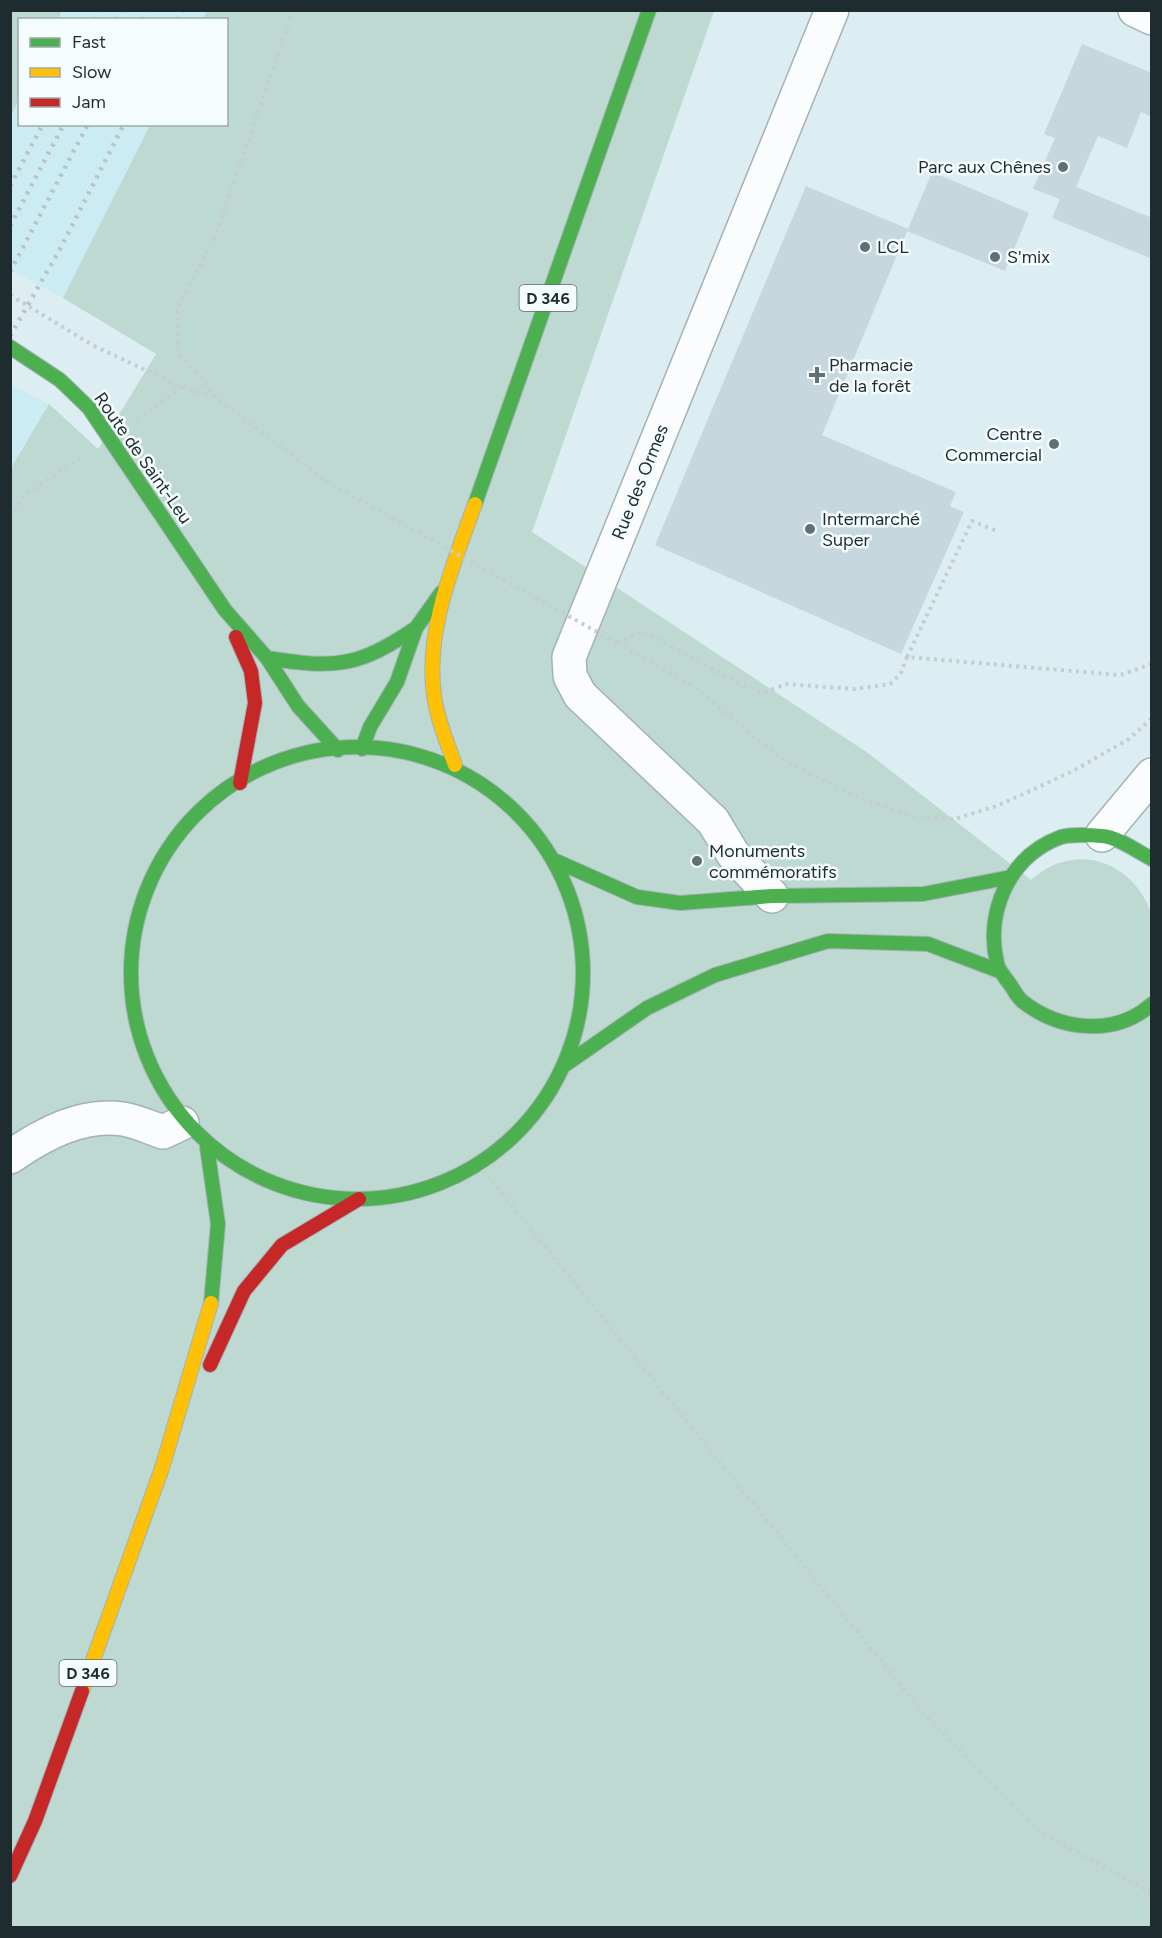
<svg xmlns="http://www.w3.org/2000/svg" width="1162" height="1938" font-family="Figtree,sans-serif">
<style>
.built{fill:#ccecf4}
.green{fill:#bdd9d1}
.building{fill:#c7d7de}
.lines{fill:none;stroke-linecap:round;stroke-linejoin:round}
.street-casing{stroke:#a3b2b5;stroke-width:36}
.fast-casing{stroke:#a3b2b5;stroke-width:16}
.slow-casing{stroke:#a3b2b5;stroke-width:16}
.jam-casing{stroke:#a3b2b5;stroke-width:16}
.path{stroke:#c6cdce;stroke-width:4;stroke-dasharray:3 4.5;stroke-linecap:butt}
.street{stroke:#fafcfd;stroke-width:33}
.fast{stroke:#4caf50;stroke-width:14}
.slow{stroke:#ffc107;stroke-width:14}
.jam{stroke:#c62828;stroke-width:14}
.rail{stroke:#bdc2c2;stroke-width:4.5;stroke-dasharray:3 6;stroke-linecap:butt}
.path-bridge{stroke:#c6cdce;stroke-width:4;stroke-dasharray:3 4.5;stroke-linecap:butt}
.poi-dot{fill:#617073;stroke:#f5fcfd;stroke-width:2}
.labels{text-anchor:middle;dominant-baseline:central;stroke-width:5;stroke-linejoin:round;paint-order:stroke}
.shield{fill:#f5fcfd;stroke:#5f6a6d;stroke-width:1.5}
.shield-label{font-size:16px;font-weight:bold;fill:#1f2c2f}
.poi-label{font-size:18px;fill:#1f2c2f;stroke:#f5fcfd;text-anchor:start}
.street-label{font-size:18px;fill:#1f2c2f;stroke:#f5fcfd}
</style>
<rect width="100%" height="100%" fill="#dceef2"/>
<path class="built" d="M62,11H207L202,19L58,20Z
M19,98L20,124L150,125L63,298L11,270L10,116Z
M11,385L49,404L11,468Z"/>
<path class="green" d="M11,10L62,11L58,19L20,20L19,98L11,116Z
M207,11H714L532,532L868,753L1031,880C1075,840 1135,861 1152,916L1151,1927L11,1928V468L49,404L98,449L156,354L63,298L150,125L226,124V20L202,19Z"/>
<path class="building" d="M1082,44L1152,73V117L1141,112L1127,148L1098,136L1076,187L1152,218V259L1052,218L1060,199L1033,189L1055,138L1044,134Z
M932,172L1029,213L1005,271L907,231L822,435L956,492L950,506L964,512L901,654L655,545L806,186L908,229Z"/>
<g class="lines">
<g class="street-casing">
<path id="street" d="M1135,10L1152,18
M1102,835L1152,775
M772,896L733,854L713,821L580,695L570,676L569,657L832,10
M10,1157C43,1134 82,1113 123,1119C136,1121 151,1128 163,1132L182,1123"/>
</g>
<g class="fast-casing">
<path id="fast" d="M10,347L60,380L89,408L225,610L267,658L298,706L338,750
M475,504L649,10
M267,658C336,669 358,667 416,628
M131 973a226 226 0 1 1 452 0a226 226 0 1 1-452 0Z
M362,749L370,727L397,682L416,628L441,593
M1152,859C1138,852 1118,837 1102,836C1091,835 1072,834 1061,837C1009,856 985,912 997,963C998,970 1005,977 1009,983C1013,988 1017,997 1022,1001C1060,1031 1115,1037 1152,1004
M556,861L637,897L680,903L772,896L923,894L1006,878
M565,1065L647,1008L715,975L828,941L928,944L999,971
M207,1147L218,1224L211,1303"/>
</g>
<g class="slow-casing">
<path id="slow" d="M455,765C447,742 437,719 434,695C425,630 454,563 475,504
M82,1691L162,1468L211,1303"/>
</g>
<g class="jam-casing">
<path id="jam" d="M236,637L251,671L255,703L240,783
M210,1365L244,1291L282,1245L359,1199
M10,1876L35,1821L82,1691"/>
</g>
<path class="path" d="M293,10L215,237L177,310L178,352L218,399L326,481
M94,346L182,387L217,398
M137,420L182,387
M10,517L26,494L83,456
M617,642L643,631L740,684L763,693L786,684L854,689L890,684L900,675L907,657L1120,675L1152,664
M617,643L693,686L780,758L852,795L913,816L954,819L997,806L1073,771L1129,739L1152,718
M907,657L972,521L997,531
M478,1164L919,1708L1040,1832L1152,1893"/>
<use href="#street" class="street"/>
<use href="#fast" class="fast"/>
<use href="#slow" class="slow"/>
<use href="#jam" class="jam"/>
<path class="rail" d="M96,20L100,10
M117,20L122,10
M142,20L146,10
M178,20L183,10
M10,186L43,124
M10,226L64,124
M10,272L88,124
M10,336L59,251L124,124"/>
<path class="path-bridge" d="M10,295L94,346
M326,481L617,643"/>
</g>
<g class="poi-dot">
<circle cx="1063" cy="167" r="6"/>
<circle cx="865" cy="247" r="6"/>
<circle cx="995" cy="257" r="6"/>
<path d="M814 366h6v6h6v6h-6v6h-6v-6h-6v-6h6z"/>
<circle cx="1054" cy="444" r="6"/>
<circle cx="810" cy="529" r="6"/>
<circle cx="697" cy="861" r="6"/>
</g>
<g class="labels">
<g class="shield">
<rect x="519.5" y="285" width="57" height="26" rx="4.5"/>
<rect x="59.5" y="1660" width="57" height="26" rx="4.5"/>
</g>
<g class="shield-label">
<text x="548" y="298">D 346</text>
<text x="88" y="1673">D 346</text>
</g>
<g class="poi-label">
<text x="1051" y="167" text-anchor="end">Parc aux Chênes</text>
<text x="877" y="247">LCL</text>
<text x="1007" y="257">S'mix</text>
<text x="829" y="365">Pharmacie<tspan x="829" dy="21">de la forêt</tspan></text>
<text x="1042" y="434" text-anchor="end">Centre<tspan x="1042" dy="21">Commercial</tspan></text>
<text x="822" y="519">Intermarché<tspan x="822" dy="21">Super</tspan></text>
<text x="709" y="851">Monuments<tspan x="709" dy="21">commémoratifs</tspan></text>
</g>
<g class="street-label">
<text transform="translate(143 458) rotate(55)">Route de Saint-Leu</text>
<text transform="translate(640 482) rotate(-68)">Rue des Ormes</text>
</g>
</g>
<rect width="1162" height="1938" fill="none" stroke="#1f2c2f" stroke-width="24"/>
<rect x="18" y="18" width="210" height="108" fill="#f5fcfd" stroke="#9fa9ab" stroke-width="1.5"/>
<rect x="30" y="38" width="30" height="9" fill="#4caf50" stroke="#9fa9ab" stroke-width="1.5"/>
<text x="72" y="48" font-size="18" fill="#1f2c2f">Fast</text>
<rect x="30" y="68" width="30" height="9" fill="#ffc107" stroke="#9fa9ab" stroke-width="1.5"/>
<text x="72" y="78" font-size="18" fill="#1f2c2f">Slow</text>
<rect x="30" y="98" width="30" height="9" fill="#c62828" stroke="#9fa9ab" stroke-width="1.5"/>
<text x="72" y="108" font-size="18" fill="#1f2c2f">Jam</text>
</svg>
